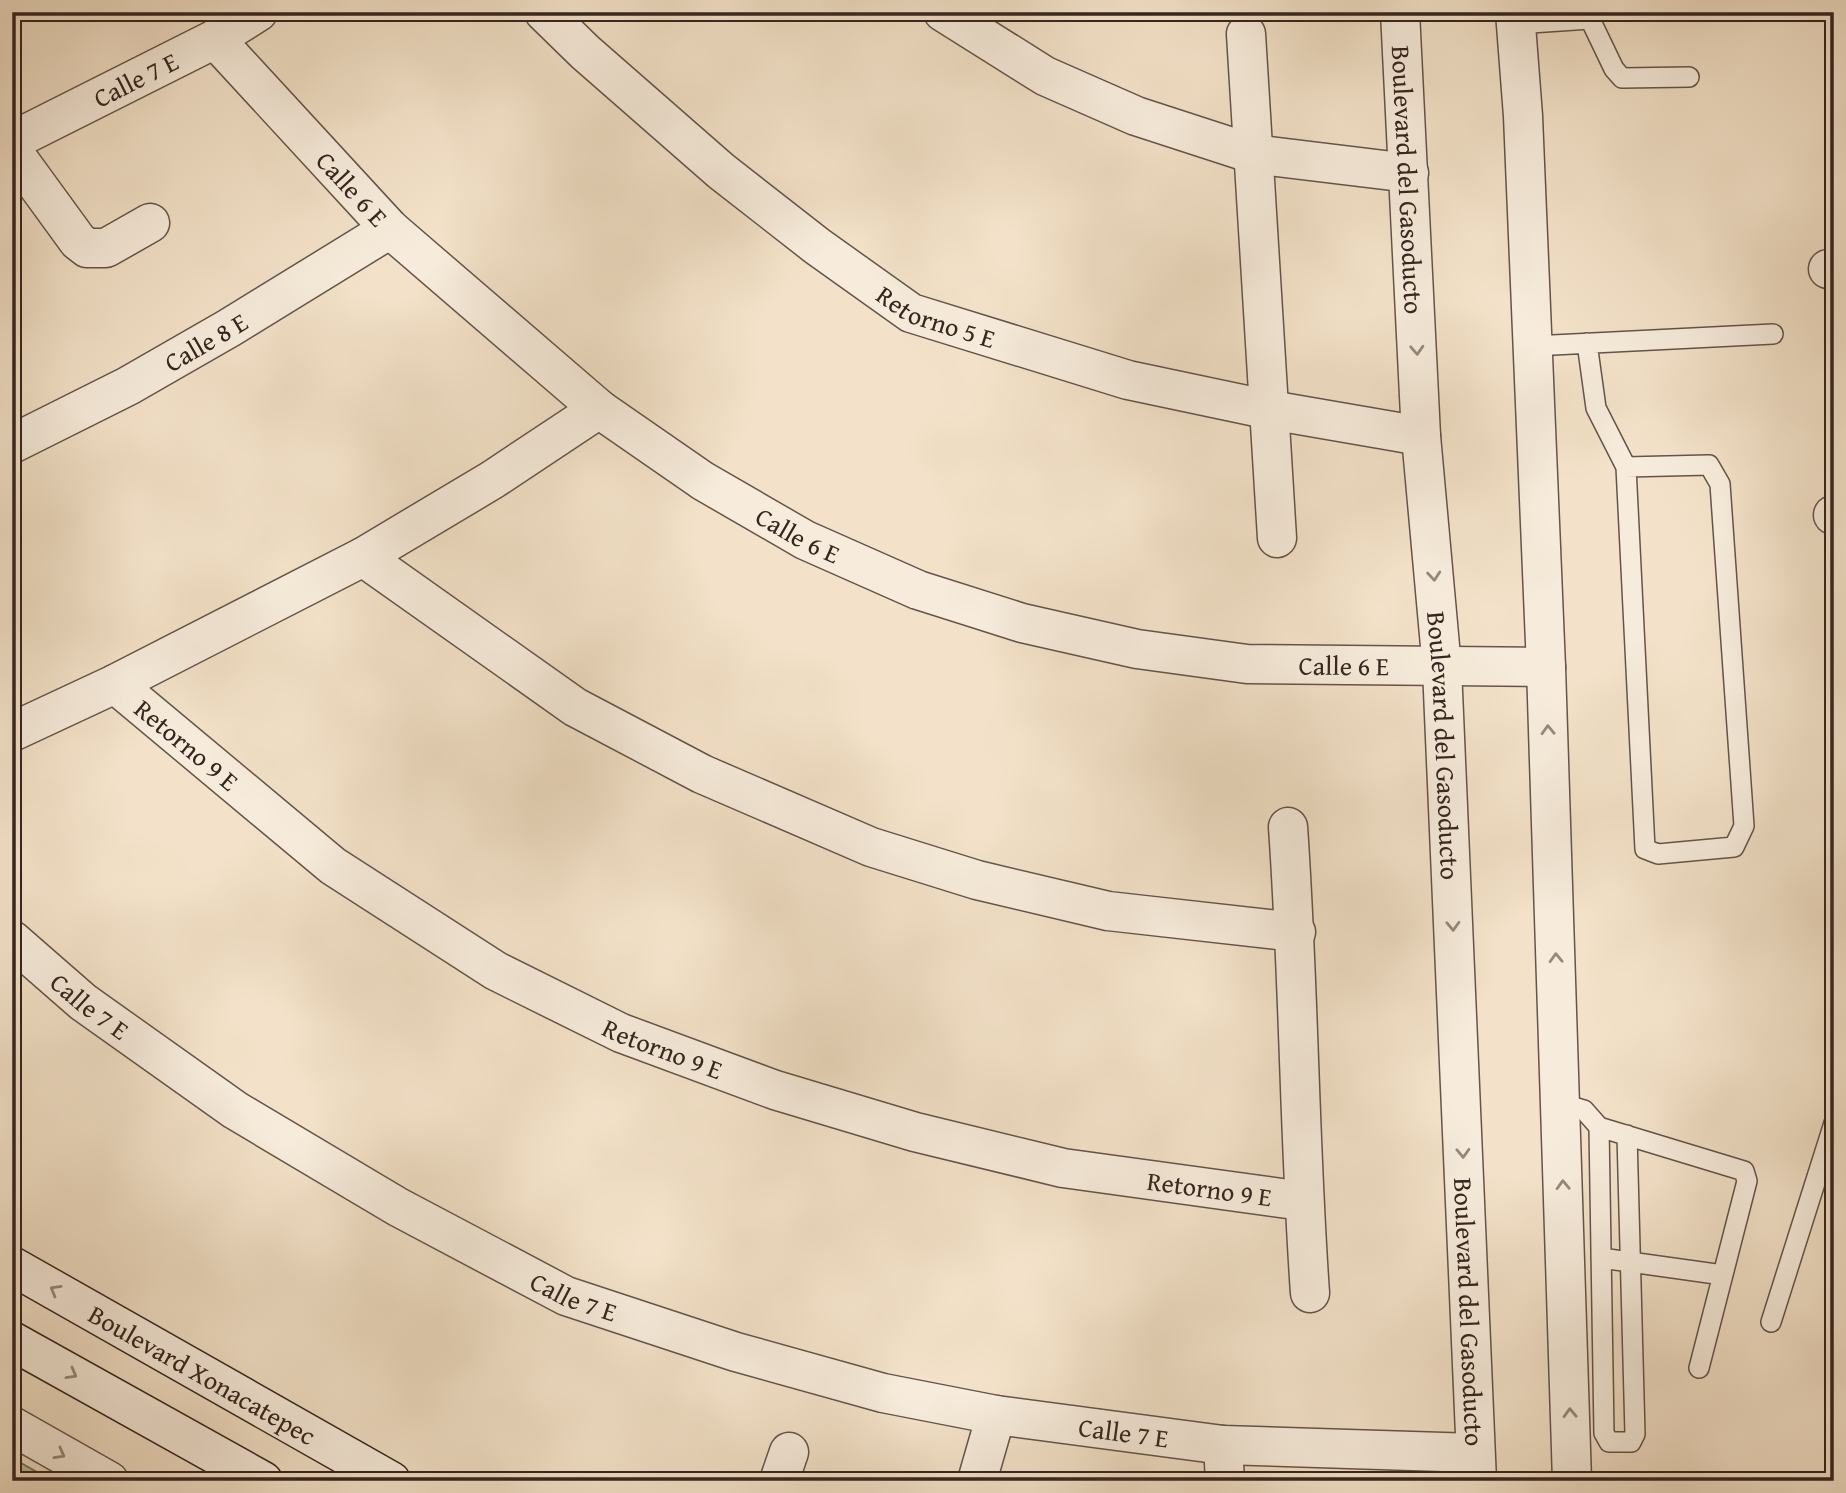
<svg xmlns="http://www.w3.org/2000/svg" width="1846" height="1493" font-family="'Gentium Book Plus',serif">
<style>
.green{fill:#b6c49a;stroke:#76745c;stroke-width:2}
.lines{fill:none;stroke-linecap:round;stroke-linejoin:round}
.service-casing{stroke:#64544a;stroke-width:22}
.minor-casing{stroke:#64544a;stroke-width:41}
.tertiary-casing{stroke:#64544a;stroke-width:41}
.secondary-casing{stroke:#35251f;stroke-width:41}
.service{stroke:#f7ecdc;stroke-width:19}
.minor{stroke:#f7ecdc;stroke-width:38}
.tertiary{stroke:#f7ecdc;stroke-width:38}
.secondary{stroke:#f7ecdc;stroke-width:38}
.oneway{stroke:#96887e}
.labels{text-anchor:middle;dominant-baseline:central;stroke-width:7;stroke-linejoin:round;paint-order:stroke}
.street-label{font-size:26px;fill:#35251f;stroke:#f7ecdc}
</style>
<rect width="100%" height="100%" fill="#f3e2c9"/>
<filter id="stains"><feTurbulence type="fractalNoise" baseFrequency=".00286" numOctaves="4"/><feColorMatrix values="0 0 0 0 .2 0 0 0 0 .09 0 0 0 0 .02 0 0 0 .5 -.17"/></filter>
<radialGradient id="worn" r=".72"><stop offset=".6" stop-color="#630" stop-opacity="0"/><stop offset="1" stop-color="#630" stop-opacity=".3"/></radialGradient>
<path class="green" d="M12,1458L53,1481H12Z"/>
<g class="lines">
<g class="service-casing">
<path id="service" d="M1590,19L1614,69L1622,78L1689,77
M1515,24L1590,19V12
M1587,343L1596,408L1626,467L1645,849L1658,854L1734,847L1744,826L1720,484L1709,465L1626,467
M1533,346L1773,334
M1560,1103L1584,1110L1599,1127L1744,1171L1747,1181L1699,1368
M1599,1127L1604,1433L1609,1442H1631L1635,1434L1627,1135
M1601,1258L1723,1275
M1771,1322L1834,1123"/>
</g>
<g class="minor-casing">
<g id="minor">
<path id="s1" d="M544,12L585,52L721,171L817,246L911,313L1128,380L1270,410L1421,436"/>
<path d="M943,12L1045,76L1136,116L1253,154L1409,173"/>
<path d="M1246,34L1277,538"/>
<path id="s2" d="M215,39L390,229L599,409L703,481L805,540L918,590L1022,623L1137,649L1247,664L1546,667"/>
<path id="s3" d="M12,141L215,39L258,12"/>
<path d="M12,144L19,160L78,241L87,248H106L150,223"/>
<path d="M1828,269H1834"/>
<path id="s4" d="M12,444L128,386L229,328L390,229"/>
<path d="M1833,515H1834"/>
<path d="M363,557L575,707L702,774L871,847L977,880L1108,911L1296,932"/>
<path id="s5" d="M115,684L333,866L496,971L621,1033L775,1090L915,1132L1063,1168L1303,1201"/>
<path d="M12,732L115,684L363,557L492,480L599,409"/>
<path d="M1288,827C1299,982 1299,1138 1310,1293"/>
<path id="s6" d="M12,940L83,1002L235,1110L398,1207L566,1296L736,1352L883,1393L996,1415L1223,1445L1475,1453"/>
<path d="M12,1426L109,1481"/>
<path d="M1223,1445L1225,1481"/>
<path d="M779,1481L789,1452"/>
<path d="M977,1481L996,1415"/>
</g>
</g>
<g class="tertiary-casing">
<g id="tertiary">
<path id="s7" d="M1400,12L1421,436L1442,668L1477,1481"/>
<path d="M1515,12L1523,116L1546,667L1572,1481"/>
</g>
</g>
<g class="secondary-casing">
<g id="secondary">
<path id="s8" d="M12,1266L391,1481"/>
<path d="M12,1341L263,1481"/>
</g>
</g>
<use href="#service" class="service"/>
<use href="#minor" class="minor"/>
<use href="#tertiary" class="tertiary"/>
<use href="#secondary" class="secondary"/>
</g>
<defs><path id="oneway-chevron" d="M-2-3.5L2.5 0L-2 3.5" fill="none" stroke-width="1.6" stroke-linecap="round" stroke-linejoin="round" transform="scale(1.75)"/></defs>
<g class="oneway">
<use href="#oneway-chevron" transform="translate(1417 350) rotate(87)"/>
<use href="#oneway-chevron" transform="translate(1434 576) rotate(85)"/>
<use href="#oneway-chevron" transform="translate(1548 730) rotate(-92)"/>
<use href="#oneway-chevron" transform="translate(1453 926) rotate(88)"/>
<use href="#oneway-chevron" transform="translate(1556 958) rotate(-92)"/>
<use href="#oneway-chevron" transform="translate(1463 1153) rotate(88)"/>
<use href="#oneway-chevron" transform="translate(1563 1185) rotate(-92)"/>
<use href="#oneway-chevron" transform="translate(55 1290) rotate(-150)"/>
<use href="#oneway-chevron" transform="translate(72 1374) rotate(29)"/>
<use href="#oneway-chevron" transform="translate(1570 1413) rotate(-92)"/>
<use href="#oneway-chevron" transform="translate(60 1454) rotate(29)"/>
</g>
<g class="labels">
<g class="street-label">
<text stroke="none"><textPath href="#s3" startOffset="138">Calle 7 E</textPath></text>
<text stroke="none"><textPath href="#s7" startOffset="168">Boulevard del Gasoducto</textPath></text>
<text stroke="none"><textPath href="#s2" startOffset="203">Calle 6 E</textPath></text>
<text stroke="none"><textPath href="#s1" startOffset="500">Retorno 5 E</textPath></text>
<text stroke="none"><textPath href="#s4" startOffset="219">Calle 8 E</textPath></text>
<text stroke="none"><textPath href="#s2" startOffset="770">Calle 6 E</textPath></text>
<text stroke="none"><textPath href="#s2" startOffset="1337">Calle 6 E</textPath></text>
<text stroke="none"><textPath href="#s5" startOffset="94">Retorno 9 E</textPath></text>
<text stroke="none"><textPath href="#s7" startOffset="735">Boulevard del Gasoducto</textPath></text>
<text stroke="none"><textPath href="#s6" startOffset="102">Calle 7 E</textPath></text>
<text stroke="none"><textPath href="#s5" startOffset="662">Retorno 9 E</textPath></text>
<text stroke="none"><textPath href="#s5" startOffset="1228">Retorno 9 E</textPath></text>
<text stroke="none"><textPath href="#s6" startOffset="668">Calle 7 E</textPath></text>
<text stroke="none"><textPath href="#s7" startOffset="1302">Boulevard del Gasoducto</textPath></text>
<text stroke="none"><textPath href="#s8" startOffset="219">Boulevard Xonacatepec</textPath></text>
<text stroke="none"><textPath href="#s6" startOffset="1236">Calle 7 E</textPath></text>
</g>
</g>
<rect width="1846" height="1493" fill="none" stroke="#f3e2c9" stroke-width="42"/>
<rect x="14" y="14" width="1818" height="1465" fill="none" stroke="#35251f" stroke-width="3.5"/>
<rect x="21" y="21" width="1804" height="1451" fill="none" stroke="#35251f" stroke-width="2"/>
<rect width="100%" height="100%" filter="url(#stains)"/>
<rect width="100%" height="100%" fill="url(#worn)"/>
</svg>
